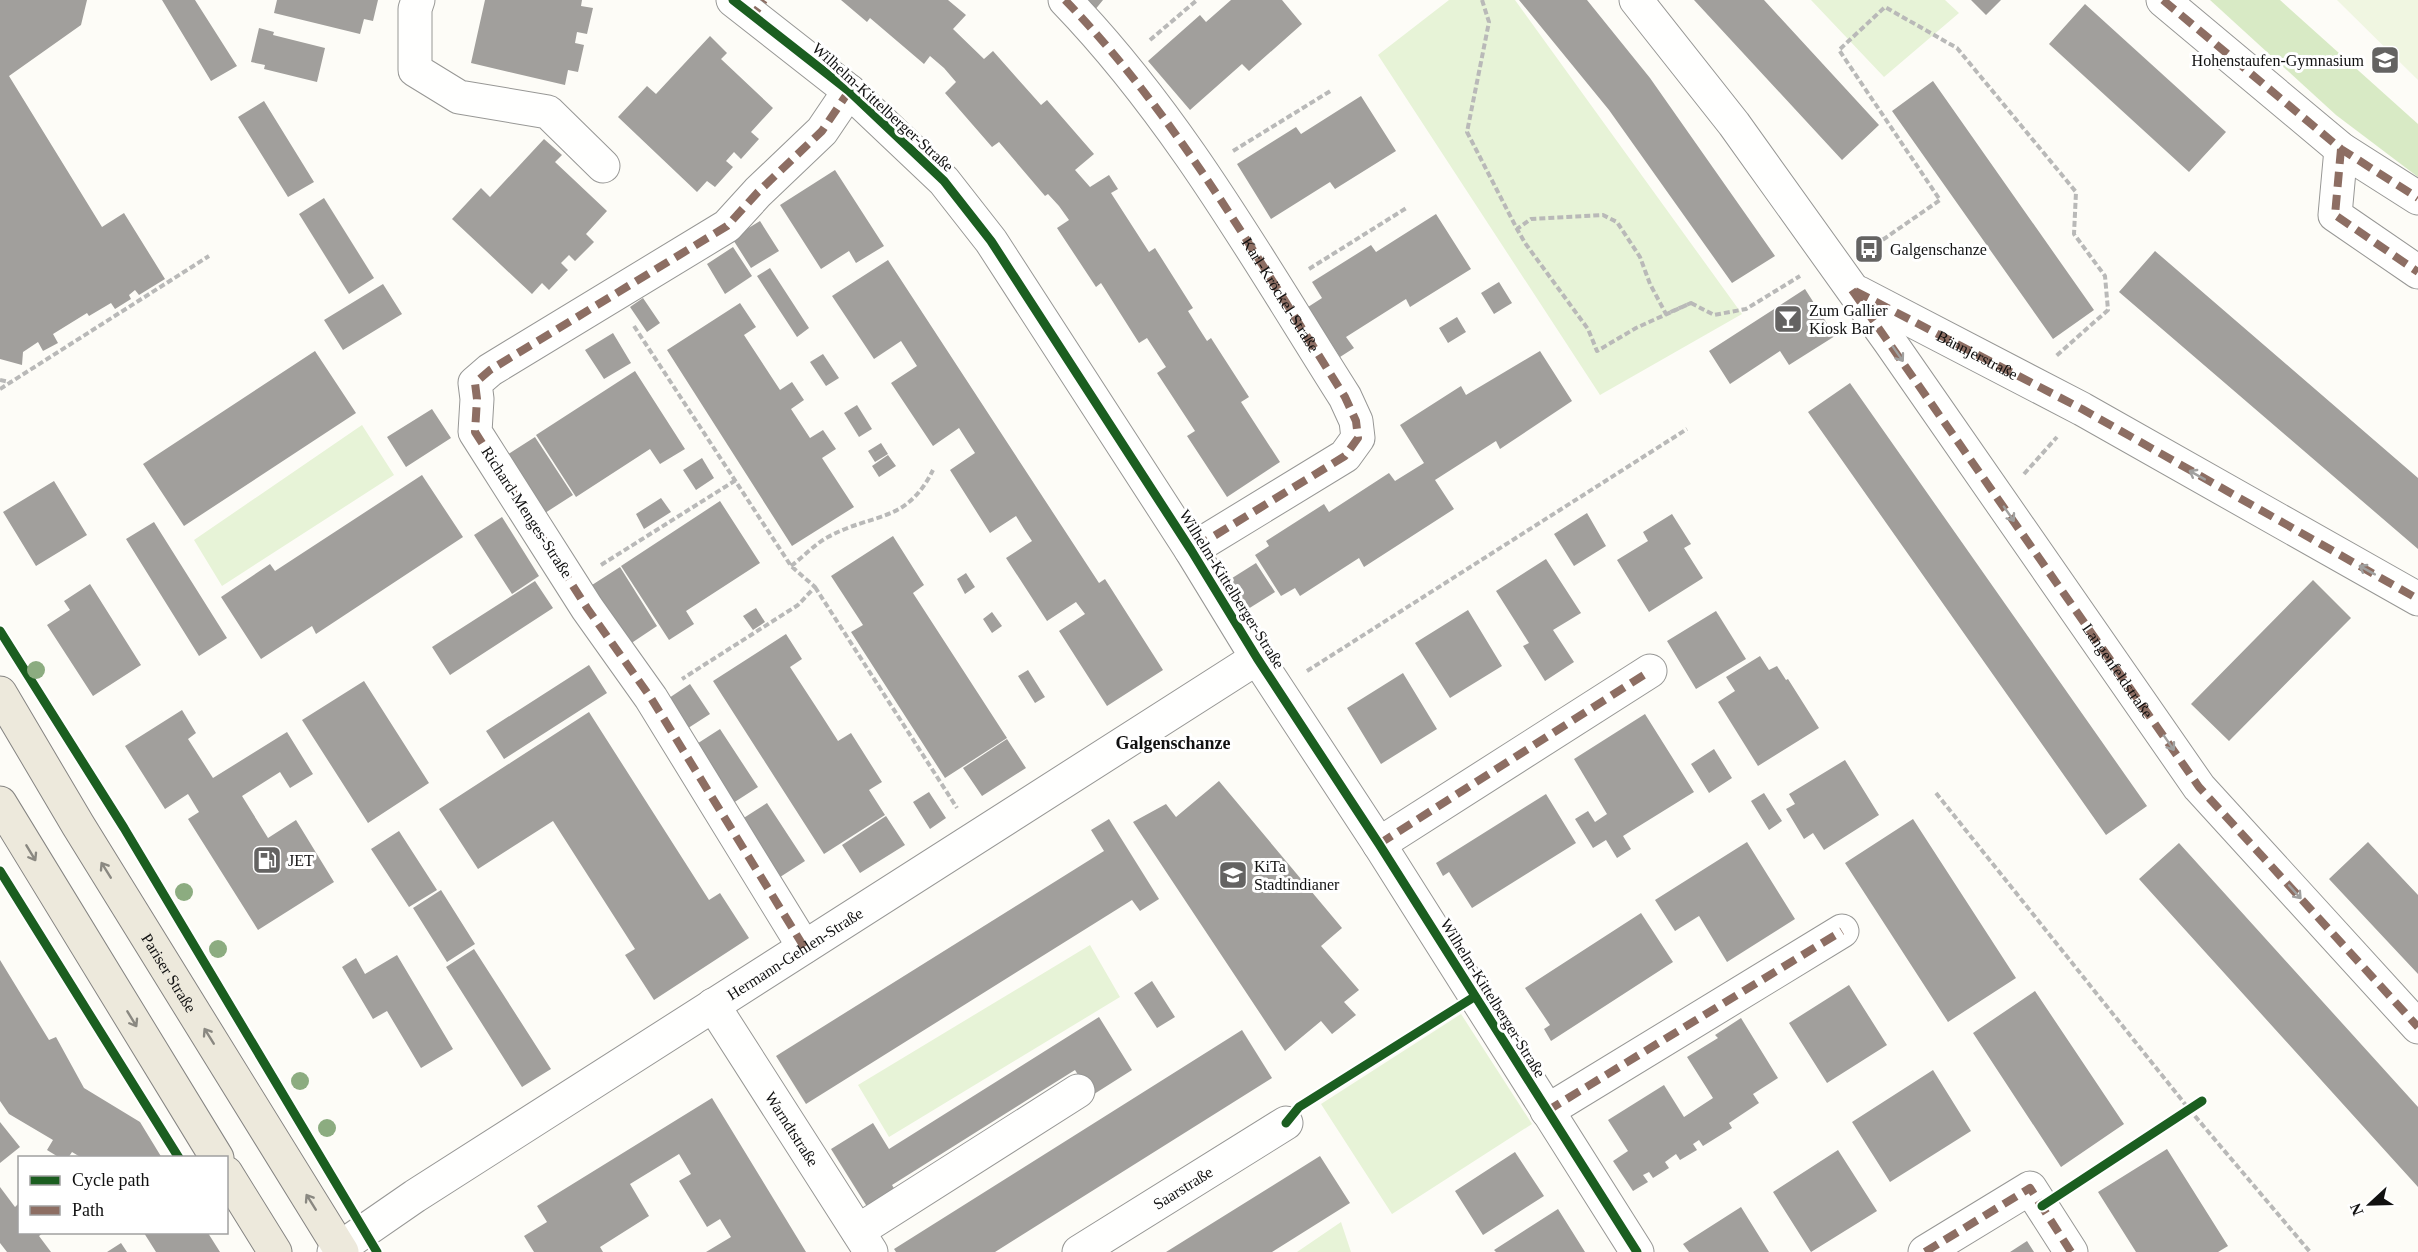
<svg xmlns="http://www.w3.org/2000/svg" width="2418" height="1252" font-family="'Times New Roman',serif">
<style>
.green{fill:#e7f3d7}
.forest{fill:#d8eac5}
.pitch{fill:#f0f6e1}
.building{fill:#a19f9c}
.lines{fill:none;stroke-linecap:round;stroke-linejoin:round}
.minor-casing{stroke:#979795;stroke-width:35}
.major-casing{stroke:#858482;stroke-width:35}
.path{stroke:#b9b9b8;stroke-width:4;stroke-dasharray:6 3;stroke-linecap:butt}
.minor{stroke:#fffffe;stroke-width:33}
.major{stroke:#ede9dc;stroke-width:33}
.quiet{stroke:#8d6e63;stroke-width:8;stroke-dasharray:15 8;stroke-linecap:butt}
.cycleway-casing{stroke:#fff;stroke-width:13}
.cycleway{stroke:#1b5e20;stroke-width:9}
.tree{fill:#8cac80}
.oneway{stroke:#a0a09f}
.oneway2{stroke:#8a8881}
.labels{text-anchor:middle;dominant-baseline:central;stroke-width:6;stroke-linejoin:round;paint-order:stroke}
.poi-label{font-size:16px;fill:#111;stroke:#fff;text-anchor:start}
.street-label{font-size:16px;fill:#111;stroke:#fff}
.neighbourhood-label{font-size:18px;font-weight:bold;fill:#111;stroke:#fff}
</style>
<rect width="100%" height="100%" fill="#fdfcf7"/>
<path class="green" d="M1449,0H1515L1742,314L1600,395L1378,55Z
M1811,0H1945L1959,13L1884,77Z
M362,425L394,475L222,586L194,540Z
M1090,945L1120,997L889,1137L858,1085Z
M1461,1014L1532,1124L1392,1214L1321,1104Z
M1341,1222L1351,1252H1297Z"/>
<path class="forest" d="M2210,0H2280L2418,124V177L2336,115Z"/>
<path class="pitch" d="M2337,0H2418V80Z"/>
<path class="building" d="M0,0H87L81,25L9,76L102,227L124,213L165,279L139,295L135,290L129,295L131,299L115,309L111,303L89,316L87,313L53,334L58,343L43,351L38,342L23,352L22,365L0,359Z
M162,0H195L237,66L211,81Z
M277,0H378L373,21L364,19L360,34L274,13Z
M485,0H582L581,6L593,8L587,34L577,32L575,43L584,45L578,72L568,70L565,85L471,63Z
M841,0H948L966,15L953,29L984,59L993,51L1041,105L1047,100L1094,154L1075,170L1090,187L1109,175L1118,189L1111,193L1149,252L1155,248L1193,308L1188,311L1198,327L1207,341L1211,338L1249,397L1241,402L1280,462L1227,497L1187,436L1195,431L1157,373L1166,367L1147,338L1139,343L1101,283L1096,287L1057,228L1069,220L1059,206L1048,194L1045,196L999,142L992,147L945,93L956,82L944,68L930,56L924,64L870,18L867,22Z
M1081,0H1103L1094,11Z
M1231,0H1282L1302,24L1249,71L1242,64L1190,110L1148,61L1200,15L1206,22Z
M1519,0H1587L1650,78L1775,256L1732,283L1609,110Z
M1694,0H1764L1879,125L1842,160Z
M1971,0H2001L1986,15Z
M2085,4L2226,132L2189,172L2049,44Z
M259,28L274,32L273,35L325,48L317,82L264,69L265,65L251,62Z
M710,36L727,53L721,59L773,108L751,132L759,139L741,159L734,152L726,161L733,167L715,187L707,181L697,192L618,117L647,86L656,94Z
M1933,81L2094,310L2053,339L1892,111Z
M1361,96L1396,151L1335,189L1330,182L1271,219L1237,164L1296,127L1301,134Z
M264,101L314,182L288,197L238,117Z
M544,139L562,155L555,162L607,211L586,234L594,242L575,261L569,255L561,263L568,270L549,290L542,283L532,294L452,219L481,188L490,197Z
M835,170L884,246L856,263L849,251L821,269L780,205Z
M324,198L374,278L349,294L299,214Z
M1436,214L1471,269L1410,307L1406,299L1346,337L1354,348L1340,357L1308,307L1322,298L1312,282L1371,245L1376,252Z
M760,221L779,251L751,268L732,238Z
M733,247L752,276L725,294L707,264Z
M2155,251L2418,478V549L2119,292Z
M888,260L1099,583L1105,579L1163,670L1107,706L1059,631L1085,614L1076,602L1047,621L1006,558L1032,541L1024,529L1016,516L990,533L950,470L975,453L959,428L933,446L891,383L917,366L901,341L874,359L832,296Z
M770,268L809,328L797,337L757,276Z
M1499,282L1512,303L1494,314L1481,293Z
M383,284L402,314L343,350L324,320Z
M1805,289L1835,336L1789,365L1780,351L1730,384L1709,351Z
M643,298L660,323L647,332L630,307Z
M740,303L756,327L744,335L780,390L792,382L804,400L791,409L810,438L823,430L836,449L822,458L854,507L792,546L667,350Z
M1457,317L1466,332L1448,343L1439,328Z
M613,333L631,363L604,379L585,350Z
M315,351L356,413L184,526L143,464Z
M1540,351L1572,401L1500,449L1496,441L1435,480L1454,509L1364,567L1359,558L1300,596L1295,588L1281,596L1255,555L1269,546L1266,541L1324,504L1329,512L1389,473L1395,481L1424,463L1400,425L1461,386L1466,395Z
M823,354L839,378L826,386L810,362Z
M635,371L685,449L660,464L650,449L576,497L536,435Z
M1850,383L2147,806L2106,835L1808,412Z
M857,405L872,429L859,437L844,413Z
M432,409L451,438L406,467L387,437Z
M535,437L573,495L545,513L507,455Z
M881,443L888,454L875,462L868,451Z
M888,455L896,466L879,477L872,466Z
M702,458L714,478L696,490L683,470Z
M422,475L463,537L316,634L312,626L261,659L221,597L270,564L275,571Z
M54,481L87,535L36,566L3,512Z
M661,498L671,512L644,529L636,514Z
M720,501L760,563L686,611L694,624L669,640L621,566Z
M1587,513L1606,546L1574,566L1554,534Z
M1672,514L1691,544L1684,548L1703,578L1649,612L1617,560L1648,541L1643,532Z
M502,517L539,576L512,594L474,535Z
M154,522L227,638L199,656L126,539Z
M893,536L924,585L913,593L1007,738L945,778L851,632L863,625L831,576Z
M1546,559L1581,613L1553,630L1574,662L1545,681L1523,646L1529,643L1496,591Z
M1256,563L1275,592L1248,609L1229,580Z
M620,567L657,626L630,644L592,585Z
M966,573L975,587L965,594L957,579Z
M2313,580L2351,618L2229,741L2191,704Z
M535,581L553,608L450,675L432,647Z
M90,584L141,665L93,696L47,625L70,610L64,601Z
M756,608L765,622L753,630L743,616Z
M1468,610L1502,666L1450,698L1415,643Z
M1716,611L1746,659L1696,689L1667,641Z
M992,612L1002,626L992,633L983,619Z
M786,634L802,659L790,667L822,716L838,741L851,733L882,782L869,790L885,815L824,854L713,681Z
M1760,656L1769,670L1777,666L1786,680L1788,679L1819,728L1758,766L1718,702L1735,691L1726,677Z
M589,665L607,693L504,759L486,731Z
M1028,670L1045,697L1035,703L1018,676Z
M1403,673L1437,729L1381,764L1347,708Z
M364,681L429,783L368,823L302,720Z
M690,684L710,714L682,732L663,702Z
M182,710L196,733L188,739L213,778L287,732L313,774L290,788L280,772L242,796L268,838L296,820L334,882L258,930L188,819L199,812L188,794L165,809L125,746Z
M589,712L709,900L720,893L749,938L654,1000L625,955L635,949L553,821L478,869L439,809Z
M1645,714L1694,792L1623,836L1631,849L1617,858L1606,840L1593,848L1575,819L1588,811L1595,822L1607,814L1574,759Z
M720,729L758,787L730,805L692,747Z
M1007,739L1026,768L982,796L963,768Z
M1714,749L1732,778L1709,793L1691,764Z
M1845,760L1879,815L1824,850L1813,833L1804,839L1786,809L1795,804L1789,794Z
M1219,781L1342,928L1321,946L1359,990L1344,1002L1356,1015L1332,1034L1321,1021L1285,1051L1133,822L1166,804L1176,817Z
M929,792L946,818L930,829L913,802Z
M1764,793L1782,821L1769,830L1751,801Z
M1546,794L1576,843L1472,908L1449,872L1443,876L1436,863Z
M767,803L805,861L777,879L739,821Z
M886,816L905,845L860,873L842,845Z
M1109,819L1159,899L1140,911L1132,900L806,1104L776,1056L1104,851L1091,830Z
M1913,819L2016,978L1948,1022L1845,863Z
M399,831L437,890L409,907L371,849Z
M1747,842L1795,919L1727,962L1699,916L1675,931L1655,900Z
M2368,842L2418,895V974L2329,879Z
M2179,843L2418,1107V1187L2139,879Z
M441,890L475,944L447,962L413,908Z
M1641,913L1673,962L1551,1041L1544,1029L1550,1025L1525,988Z
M474,949L551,1069L522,1087L446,967Z
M397,955L453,1049L421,1068L387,1011L373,1019L342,967L356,958L365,974Z
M0,960L49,1040L56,1037L84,1088L140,1122L162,1158H82L72,1152L68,1158H60L47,1150L53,1140L9,1114L0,1101Z
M1152,981L1175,1017L1157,1028L1134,993Z
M1849,985L1887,1045L1827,1083L1789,1023Z
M2035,991L2124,1124L2061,1167L1973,1033Z
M1099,1017L1132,1070L1091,1096L1075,1070L892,1185L898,1195L871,1213L831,1149L873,1123L889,1149Z
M1741,1018L1778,1078L1753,1094L1759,1103L1729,1123L1732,1128L1703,1146L1699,1140L1693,1144L1697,1150L1680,1160L1676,1154L1665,1162L1669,1168L1653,1178L1649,1172L1643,1175L1648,1182L1633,1191L1613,1161L1628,1151L1608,1120L1664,1085L1684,1117L1713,1098L1687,1057L1718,1038L1715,1035Z
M1242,1030L1272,1078L995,1252H896L894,1249Z
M1933,1070L1971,1131L1890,1182L1852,1122Z
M712,1098L806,1252H706L731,1237L720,1219L707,1227L679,1181L691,1174L679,1154L630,1184L649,1216L600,1247L603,1252H534L524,1236L547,1222L537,1206Z
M0,1122L20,1147L0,1163Z
M2167,1149L2228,1246L2218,1252H2136L2098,1192Z
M1838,1150L1877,1211L1811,1252L1773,1192Z
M1515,1152L1544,1196L1483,1235L1455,1191Z
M1320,1156L1350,1203L1272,1252H1166Z
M0,1187L15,1207L20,1202V1233H43L39,1236L51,1252H7L0,1243Z
M1741,1207L1769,1252H1689L1683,1244Z
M1558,1209L1585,1252H1496L1494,1250Z
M144,1233H208L220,1252H156Z
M2027,1241L2034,1252H2010Z
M121,1243L127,1252H107Z"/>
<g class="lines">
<g class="minor-casing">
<g id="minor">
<path d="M418,0L415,9V70L459,97L548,112L603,166"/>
<path d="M733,0L849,91L944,181L991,241L1191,550L1257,658L1379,844L1637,1252"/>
<path d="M1065,0C1178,117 1258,260 1345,397L1356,421L1358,438L1345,456L1191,550"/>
<path id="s1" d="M1636,0L1734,124L1890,342L2199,787L2418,1027"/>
<path d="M2163,0L2341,149L2418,198"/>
<path d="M2341,149L2335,215L2418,272"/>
<path d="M1859,293L2082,409L2418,599"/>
<path d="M1379,844L1650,671"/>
<path d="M804,947L651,698L587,608L475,432L477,399L475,383L490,370L727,226L758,192L822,131L849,91"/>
<path id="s2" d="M713,1005L871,1252"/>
<path d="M1547,1111L1842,931"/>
<path d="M858,1231L1078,1091"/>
<path id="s3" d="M334,1252L415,1196L1257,658"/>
<path id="s4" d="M1079,1252L1286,1123"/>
<path d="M1925,1252L2030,1188L2071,1252"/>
</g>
</g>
<g class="major-casing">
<g id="major">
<path id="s5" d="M0,693L78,825L342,1252"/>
<path d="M0,803L217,1158"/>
<path d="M226,1173L275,1252"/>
</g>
</g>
<path class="path" d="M1482,0L1489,22L1467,132L1517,229L1525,243L1588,329L1597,351L1636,328L1691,303L1666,314L1650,284L1640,257L1617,222L1603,215L1531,219L1517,229
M1150,40L1197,0
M1233,151L1332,90
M1868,250L1940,200L1839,50L1885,7L1957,48L2076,192L2074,234L2105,276L2108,310L2056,356
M1309,269L1408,207
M1691,303L1714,315L1746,309L1800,276
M634,326L791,566L815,587L798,605L682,679
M0,380L9,382
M0,389L209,256
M2024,474L2057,437
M601,565L736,480
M791,566C803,557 815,544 828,537C874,512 906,524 933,470
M815,587L957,808
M0,631L19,661
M1307,671L1687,429
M1936,793L2189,1109L2310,1252"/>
<use href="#minor" class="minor"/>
<use href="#major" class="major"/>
<g class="quiet">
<path id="s6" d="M1065,0C1178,117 1258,260 1345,397L1356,421L1358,438L1345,456L1191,550"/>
<path d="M2163,0L2341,149L2418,198"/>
<path d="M760,19L754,14L764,0"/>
<path d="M2341,149L2335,215L2418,272"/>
<path d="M1852,290L2199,787L2418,1027"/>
<path id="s7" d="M1855,291L2082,409L2418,599"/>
<path d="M1379,844L1650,671"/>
<path d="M804,947L651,698L587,608L475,432L477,399L475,383L490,370L727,226L758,192L822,131L849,91"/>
<path d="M1547,1111L1842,931"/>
<path d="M1925,1252L2030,1188L2071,1252"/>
</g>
<g class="cycleway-casing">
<path id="cycleway" d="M733,0L849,91L944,181L991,241L1191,550L1257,658L1379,844L1637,1252
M0,631L124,828L377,1252
M0,871L179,1158
M1286,1123L1299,1107L1474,997
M2042,1206L2202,1101"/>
</g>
<use href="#cycleway" class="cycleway"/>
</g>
<g class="tree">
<circle cx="36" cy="670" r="9"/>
<circle cx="184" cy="892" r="9"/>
<circle cx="218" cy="949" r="9"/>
<circle cx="300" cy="1081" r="9"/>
<circle cx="327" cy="1128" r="9"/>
</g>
<defs><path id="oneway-shaft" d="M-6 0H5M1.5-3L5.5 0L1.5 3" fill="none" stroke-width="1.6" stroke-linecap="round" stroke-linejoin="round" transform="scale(1.5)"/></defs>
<g class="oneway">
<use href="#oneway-shaft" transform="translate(1898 354) rotate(55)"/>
<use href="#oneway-shaft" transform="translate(2197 475) rotate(-151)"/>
<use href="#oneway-shaft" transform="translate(2009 514) rotate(55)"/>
<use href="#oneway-shaft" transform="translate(2367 570) rotate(-151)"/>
<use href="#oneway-shaft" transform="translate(2169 743) rotate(55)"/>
<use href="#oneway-shaft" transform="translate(2295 892) rotate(48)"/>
</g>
<g class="oneway2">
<use href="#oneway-shaft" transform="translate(31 853) rotate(59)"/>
<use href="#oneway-shaft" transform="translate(106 870) rotate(-122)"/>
<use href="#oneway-shaft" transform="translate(132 1019) rotate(59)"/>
<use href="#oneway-shaft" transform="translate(209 1036) rotate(-122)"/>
<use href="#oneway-shaft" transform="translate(311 1202) rotate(-122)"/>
</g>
<defs>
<g id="school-square" transform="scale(1.5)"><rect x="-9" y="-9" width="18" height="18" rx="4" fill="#646362" stroke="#fff"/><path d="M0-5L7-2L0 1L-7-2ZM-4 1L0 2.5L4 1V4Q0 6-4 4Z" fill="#fff"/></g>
<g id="bus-square" transform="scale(1.5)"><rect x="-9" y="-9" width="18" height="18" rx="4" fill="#646362" stroke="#fff"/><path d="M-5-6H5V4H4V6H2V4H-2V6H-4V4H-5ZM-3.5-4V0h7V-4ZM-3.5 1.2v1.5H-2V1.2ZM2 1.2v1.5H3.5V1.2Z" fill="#fff"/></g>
<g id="bar-square" transform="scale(1.5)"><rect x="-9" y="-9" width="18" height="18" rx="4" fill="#646362" stroke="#fff"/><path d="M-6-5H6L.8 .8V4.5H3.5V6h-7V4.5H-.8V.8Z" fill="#fff"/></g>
<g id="fuel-square" transform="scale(1.5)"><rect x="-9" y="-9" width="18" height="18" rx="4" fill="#646362" stroke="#fff"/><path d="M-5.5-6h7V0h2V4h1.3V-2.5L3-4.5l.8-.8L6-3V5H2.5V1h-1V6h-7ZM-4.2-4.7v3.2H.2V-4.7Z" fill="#fff"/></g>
</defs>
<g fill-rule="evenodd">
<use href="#school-square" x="2385" y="60"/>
<use href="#bus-square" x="1869" y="249"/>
<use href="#bar-square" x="1788" y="319"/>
<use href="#fuel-square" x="267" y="860"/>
<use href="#school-square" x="1233" y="875"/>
</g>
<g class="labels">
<g class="poi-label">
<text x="2364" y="60" text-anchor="end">Hohenstaufen-Gymnasium</text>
<text x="1890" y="249">Galgenschanze</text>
<text x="1809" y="310">Zum Gallier<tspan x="1809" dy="18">Kiosk Bar</tspan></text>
<text x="288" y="860">JET</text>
<text x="1254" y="866">KiTa<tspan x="1254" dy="18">Stadtindianer</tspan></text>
</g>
<g class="street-label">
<text transform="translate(883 107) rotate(42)">Wilhelm-Kittelberger-Straße</text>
<text stroke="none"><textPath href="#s6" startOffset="366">Karl-Kröckel-Straße</textPath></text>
<text stroke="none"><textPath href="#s7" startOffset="138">Bännjerstraße</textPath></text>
<text transform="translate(527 512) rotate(57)">Richard-Menges-Straße</text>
<text transform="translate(1232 589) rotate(58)">Wilhelm-Kittelberger-Straße</text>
<text stroke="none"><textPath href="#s1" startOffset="826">Langenfeldstraße</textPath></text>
<text stroke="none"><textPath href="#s3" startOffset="549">Hermann-Gehlen-Straße</textPath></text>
<text stroke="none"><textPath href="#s5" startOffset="327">Pariser Straße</textPath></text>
<text transform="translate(1493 998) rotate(58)">Wilhelm-Kittelberger-Straße</text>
<text stroke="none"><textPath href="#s2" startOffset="147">Warndtstraße</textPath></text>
<text stroke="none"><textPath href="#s4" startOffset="122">Saarstraße</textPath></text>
</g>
<g class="neighbourhood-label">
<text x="1173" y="743">Galgenschanze</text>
</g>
</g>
<rect x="18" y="1156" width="210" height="78" fill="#ffffff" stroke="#a0a0a0" stroke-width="1.5"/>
<rect x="30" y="1176" width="30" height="9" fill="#1b5e20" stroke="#a0a0a0" stroke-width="1.5"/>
<text x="72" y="1186" font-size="18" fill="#111111">Cycle path</text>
<rect x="30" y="1206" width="30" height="9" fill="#8d6e63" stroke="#a0a0a0" stroke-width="1.5"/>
<text x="72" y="1216" font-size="18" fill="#111111">Path</text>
<g transform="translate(2370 1204) rotate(248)" stroke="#ffffff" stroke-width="4.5" paint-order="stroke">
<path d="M0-4.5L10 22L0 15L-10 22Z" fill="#111111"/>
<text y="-9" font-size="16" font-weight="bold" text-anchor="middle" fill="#111111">N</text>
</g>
</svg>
